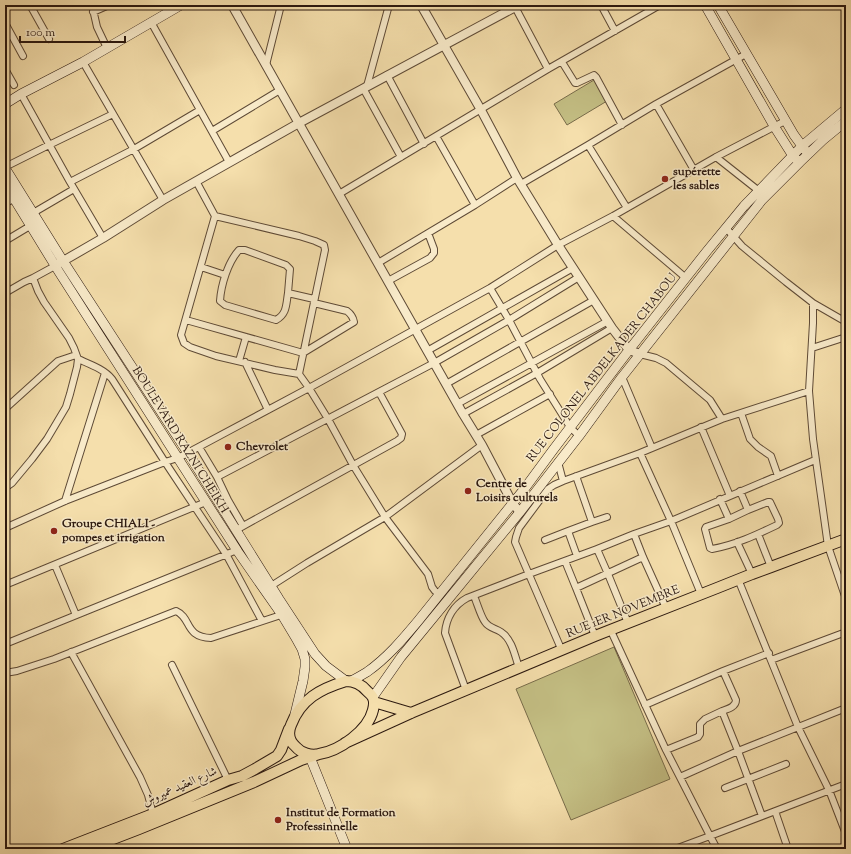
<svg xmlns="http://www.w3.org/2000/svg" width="851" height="854" font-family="'Sorts Mill Goudy',Amiri,serif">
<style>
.green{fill:#c4bf84;stroke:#786c4a}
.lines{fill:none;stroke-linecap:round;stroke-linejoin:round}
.minor-casing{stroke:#5e4a36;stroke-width:8}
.tertiary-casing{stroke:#5e4a36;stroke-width:10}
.secondary-casing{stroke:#2b180f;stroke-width:10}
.primary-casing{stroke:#2b180f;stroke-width:12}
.minor{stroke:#f8eac9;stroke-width:6}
.tertiary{stroke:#f8eac9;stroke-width:8}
.secondary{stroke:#f8eac9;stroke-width:9}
.primary{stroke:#f5dfac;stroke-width:10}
.poi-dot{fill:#8f2418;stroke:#f8eac9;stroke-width:1.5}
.labels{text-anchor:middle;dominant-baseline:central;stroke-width:3;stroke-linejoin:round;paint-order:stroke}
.poi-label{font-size:12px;font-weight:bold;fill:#2b180f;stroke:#f8eac9;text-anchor:start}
.street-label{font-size:12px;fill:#2b180f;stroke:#f8eac9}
</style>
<rect width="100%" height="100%" fill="#f5dfac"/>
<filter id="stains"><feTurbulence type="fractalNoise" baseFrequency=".005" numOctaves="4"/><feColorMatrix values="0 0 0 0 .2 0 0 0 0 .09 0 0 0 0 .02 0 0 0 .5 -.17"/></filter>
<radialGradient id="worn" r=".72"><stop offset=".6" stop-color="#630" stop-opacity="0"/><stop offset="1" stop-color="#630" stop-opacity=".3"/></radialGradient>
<path class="green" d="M594,80L607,101L567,125L554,104Z
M614,647L670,779L571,820L516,689Z"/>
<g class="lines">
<g class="minor-casing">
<path id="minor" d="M30,5L49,39
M92,5L97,27L107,48
M514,5L548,69
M601,5L615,31
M93,12L109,5
M151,22L229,162
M5,23L23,56
M83,62L163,200
M562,62L575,83H577L594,75L596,77L622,125
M266,65L281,5
M5,69L14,85
M387,75L424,144
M367,86L389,5
M363,88L401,157
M21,94L70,182L103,238
M656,104L694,170
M212,131L280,90
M436,136L475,205
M588,145L627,208
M716,157L759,191
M5,167L49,145L113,114
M196,181L215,216L181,335L184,343L190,347L216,356L275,370L299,374L309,388L328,419L353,465L385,517L428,574L432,587L435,591L440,594
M70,182L134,149L200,110
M521,184L588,145L656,104L746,54
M339,194L548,69L660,5
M5,203L14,199
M33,213L74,189
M215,216L299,236L315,241L324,245L325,250L299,374
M613,216L686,278
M726,228L742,246L786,282L813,303V323L809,391L813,439L828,546L846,599
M5,241L30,226
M378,263L475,205L517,178
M201,267L225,275
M388,281L430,258L434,253V249L428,233
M490,288L509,320L540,379L570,427L579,436
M5,293L24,282L33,278
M288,293C286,305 287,314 276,320L225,305L220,301C221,285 228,262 239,250H245L286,265L290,269L288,293L314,299
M813,303L846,322
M186,320L303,353L354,322C353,317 351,314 347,311L314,303
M812,348L846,337
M427,351L573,268
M640,354L656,358L666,363L710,400L722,419L809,391
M78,359C89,364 104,369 112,379L165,462L226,554L262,621
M239,361L246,337
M245,362L268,410
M622,377L652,448
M446,384L594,300
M457,404L608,321
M6,408L58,361L76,355
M741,413L750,439L758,447L771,456L778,476
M463,414L537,373L612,328
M701,427L730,496
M476,435L550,394
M199,447L217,477L228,500L220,505
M640,453L671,521L701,594
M558,462L563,481L640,453L722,419
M576,476L592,522L568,531L577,556
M217,477L434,363L509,320L579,277
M5,488L12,483L32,459L47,439L66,407L70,394L77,367L78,359L74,348L69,338L44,302L38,291L33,278L55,266
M720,499L729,519L706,527L705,529L710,548L712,549C735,545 756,535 777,525L779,523L778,519L770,502H768L748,510L740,491
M228,500L243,526
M65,501L105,373
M729,519L748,510
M592,522L607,517
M5,528L65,501L165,462L178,458L309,388L490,288L558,245L613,216L716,157L785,121
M236,530L397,441L401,438L402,434L379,392
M634,534L643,557L666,608
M758,534L771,567
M545,540L568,531
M737,542L752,574
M597,549L608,574L628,623
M565,561L576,588L643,557
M55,565L76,615
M738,579L798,727L829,790L846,834
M5,585L206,502
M271,586L307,563L385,517L482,445
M576,588L595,636
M474,596C477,603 481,617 485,622C489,628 495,628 501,632C512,639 515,656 519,668
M611,631L666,750L710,836L675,849
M5,644L237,550
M562,651L515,542L516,537L519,528L548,489L554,485L563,481
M71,652L140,777L148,795L153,814
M771,660L846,632
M172,665L228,780
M723,671L736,700C736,707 728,709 722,711L738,751L762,816
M5,673L17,671L54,659L176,611C192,618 184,637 211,638L284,614
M466,690L445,633C446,618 454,605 467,598L529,574L597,549L634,534L671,521L815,460
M645,705L723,671L769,653
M666,750L698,737L700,734V724L705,719L722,711
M680,777L738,751L846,708
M725,788L786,764
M775,811L788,849
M717,849L710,836L846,784"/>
</g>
<g class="tertiary-casing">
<path id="tertiary" d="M232,5L463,414L482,445L513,504L520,512
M421,5L481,110L517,178L558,245L612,328L629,350L640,354
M58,264L103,238L163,200L299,123L519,5"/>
</g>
<g class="secondary-casing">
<path id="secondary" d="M705,5L774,126L793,156L797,160
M718,5L794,135L805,150
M5,104L21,94L83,62L181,5
M5,168L63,261L188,453L279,599L315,654L326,666L346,681
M5,184L59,272L206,502L238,552L282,615L297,640L302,649L305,659V667L303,681L295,714
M351,681C357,678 362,675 367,672C387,658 403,639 418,621L525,488L553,450L629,350L707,251L744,206L776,173L802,146L846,109
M373,697L401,657L520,512L579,436L622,377L762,200L800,162L823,140L846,121
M306,754L310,757L347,849"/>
</g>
<g class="primary-casing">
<path id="primary" d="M346,681C354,681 361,684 367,691C369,693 372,695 373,698C375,702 374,706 373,710C368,731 339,751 319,754C311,756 301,753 296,747C289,741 287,734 291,725C301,699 320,689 346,681Z
M374,702L411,713
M345,743L411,713L595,636L717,588L752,574L771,567L846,539
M63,849L153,814L228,780L242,776L255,769L277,756L281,750L289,729
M87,849L139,829L254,782L301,760L319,754"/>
</g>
<use href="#minor" class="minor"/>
<use href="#tertiary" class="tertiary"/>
<use href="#secondary" class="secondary"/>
<use href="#primary" class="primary"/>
</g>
<g class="poi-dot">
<circle cx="665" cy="179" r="4"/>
<circle cx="228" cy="447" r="4"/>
<circle cx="468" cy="491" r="4"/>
<circle cx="54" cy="531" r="4"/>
<circle cx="278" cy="820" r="4"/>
</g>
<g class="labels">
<g class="poi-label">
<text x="673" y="172">supérette<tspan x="673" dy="14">les sables</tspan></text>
<text x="236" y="447">Chevrolet</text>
<text x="476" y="484">Centre de<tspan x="476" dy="14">Loisirs culturels</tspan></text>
<text x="62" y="524">Groupe CHIALI -<tspan x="62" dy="14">pompes et irrigation</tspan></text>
<text x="286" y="813">Institut de Formation<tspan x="286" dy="14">Professinnelle</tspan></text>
</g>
<g class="street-label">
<text transform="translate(602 368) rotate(-52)">RUE COLONEL ABDELKADER CHABOU</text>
<text transform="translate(180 440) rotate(58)">BOULEVARD RAZNI CHEIKH</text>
<text transform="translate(623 612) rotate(-22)">RUE 1ER NOVEMBRE</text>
<text transform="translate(180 787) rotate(-24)">شارع العقيد عميروش</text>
</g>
</g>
<rect width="851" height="854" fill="none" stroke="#f5dfac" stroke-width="20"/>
<rect x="6" y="6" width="839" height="842" fill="none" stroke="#2b180f" stroke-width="2"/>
<rect x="10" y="10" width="831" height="834" fill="none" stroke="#2b180f"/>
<path d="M20 36v6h105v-6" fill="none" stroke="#2b180f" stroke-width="2"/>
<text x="26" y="36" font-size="12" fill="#2b180f" stroke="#f8eac9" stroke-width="3" paint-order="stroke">100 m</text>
<rect width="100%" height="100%" filter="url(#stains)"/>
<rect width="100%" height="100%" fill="url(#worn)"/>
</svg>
